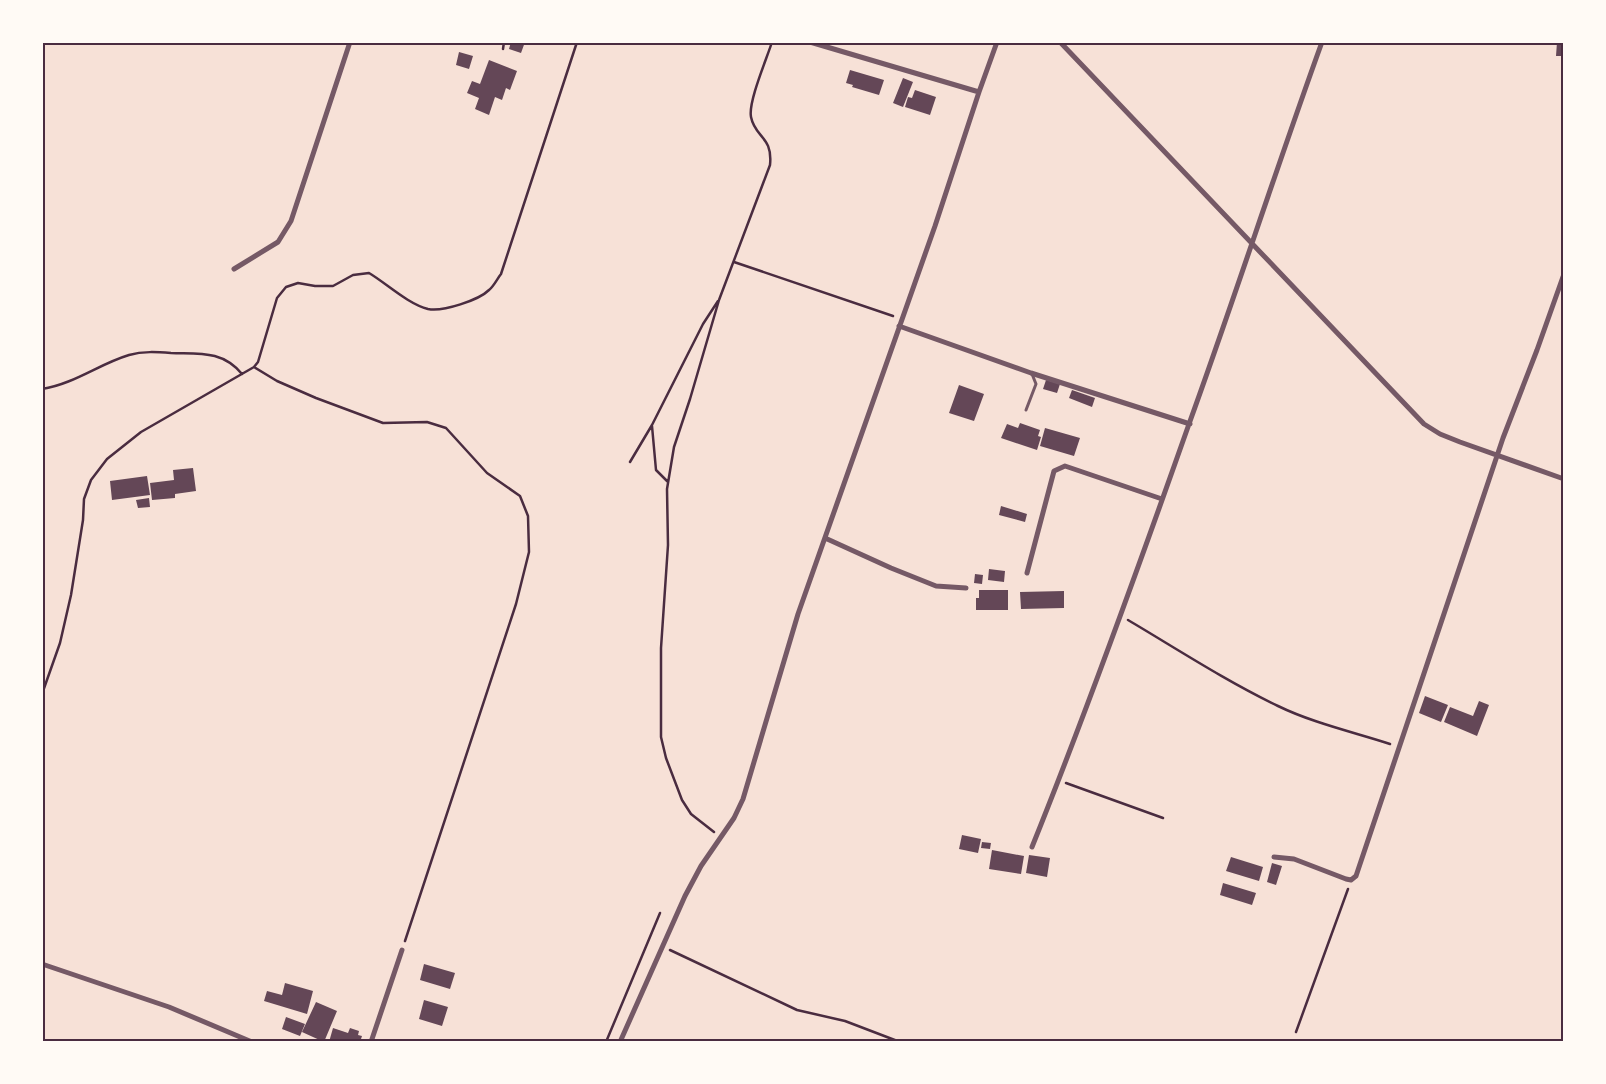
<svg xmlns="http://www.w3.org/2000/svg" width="1606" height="1084" font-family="Helvetica,sans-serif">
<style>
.building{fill:#644757}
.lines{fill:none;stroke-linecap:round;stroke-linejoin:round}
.path{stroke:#4a2c40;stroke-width:2.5}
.service{stroke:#755966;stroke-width:3}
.minor{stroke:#755966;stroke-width:5}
.neatline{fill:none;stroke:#4a2c40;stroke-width:2}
</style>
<rect width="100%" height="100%" fill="#f7e1d7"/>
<path class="building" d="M511,42H525L521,53L509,49Z
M1557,42H1564V56H1556Z
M459,52L473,56L469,69L456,65Z
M489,60L517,71L510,90L506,88L502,100L495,97L489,115L475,109L479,98L467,93L472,81L480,84Z
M850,70L884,80L879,95L852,87L853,85L846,83Z
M903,78L913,82L903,107L893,103Z
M915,90L936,97L930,115L905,107L908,97L912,98Z
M1046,380L1060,384L1057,393L1043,389Z
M959,385L984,394L974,421L949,413Z
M1072,390L1095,398L1092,407L1069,398Z
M1020,423L1040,430L1038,436L1041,437L1037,450L1001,438L1007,424L1018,428Z
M1045,428L1080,438L1074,456L1040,446Z
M193,468L196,491L175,494V498L152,500L150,483L174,480L173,470Z
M147,476L150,495L112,500L110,481Z
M149,498L150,507L138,508L136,500Z
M1001,506L1027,514L1025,522L999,515Z
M989,569L1005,571L1004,582L988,580Z
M975,574L983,575L982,584L974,583Z
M979,590H1008V610H976V598H979Z
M1064,591V608L1021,609L1020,592Z
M1425,696L1448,705L1441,722L1419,713Z
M1479,701L1489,705L1477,736L1444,722L1450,707L1473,716Z
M962,835L981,839L978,853L959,849Z
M982,842L991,843L990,849L981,848Z
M992,850L1024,856L1021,874L989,869Z
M1029,855L1050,858L1047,877L1026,873Z
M1231,857L1263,867L1259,881L1226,871Z
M1272,863L1282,866L1276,885L1267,882Z
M1223,883L1256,893L1252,905L1220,895Z
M424,964L455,973L450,989L420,980Z
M285,983L313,991L307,1014L264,1001L267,991L282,995Z
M424,1000L448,1007L442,1026L419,1019Z
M316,1002L337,1011L324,1042L302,1032Z
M286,1017L305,1024L300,1036L282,1029Z
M333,1028L348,1033L350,1028L359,1031L358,1035L362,1036L360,1042H329Z"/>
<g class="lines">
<path class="path" d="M503,49L504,42
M734,262L893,316
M254,367L277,381L316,398L383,423L427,422L446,428L487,473L520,496L528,516L529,552L516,604L405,941
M42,389C74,384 99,364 129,355C143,351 157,352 171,353C199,354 222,350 242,374
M652,426L656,470L668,482
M630,462L652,425L703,324L718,301
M1128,620C1177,649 1226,681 1278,706C1313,723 1353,732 1390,744
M42,694L60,643L71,595L83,520L84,499L91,480L107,459L141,432L254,367L258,362L277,298L286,287L298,283L315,286H333L353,275L369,273C386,283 408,304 428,309C443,312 479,300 489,290C494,286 497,279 501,274L577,42
M1066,783L1163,818
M714,832L691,814L682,800L666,758L661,737V648L668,545L667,489L674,447L690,399L719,300L770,165C773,136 755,138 751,117C748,102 767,58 772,42
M670,950L797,1010L845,1021L900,1042
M1296,1032L1348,889
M606,1042L660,913"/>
<path class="service" d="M1026,410L1036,384L1032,374"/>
<path class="minor" d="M810,42L979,92
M1060,42L1424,424L1440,434L1460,442L1564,479
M234,269L278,242L291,221L350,42
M899,326L1031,373L1190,424
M825,538L891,568L936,586L966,588
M1027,573L1054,471L1065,466L1162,499
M1032,847C1088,708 1139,566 1189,424C1235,297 1276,169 1322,42
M1274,857L1294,859L1346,879L1351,880L1356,876L1503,438L1537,350L1564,274
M42,964L169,1007L252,1042
M371,1042L402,950
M620,1042L685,896L701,866L734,818L743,799L798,614L935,226L979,92L997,42"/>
</g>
<rect width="1606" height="1084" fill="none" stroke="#fffaf5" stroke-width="88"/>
<rect x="44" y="44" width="1518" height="996" class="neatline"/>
</svg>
